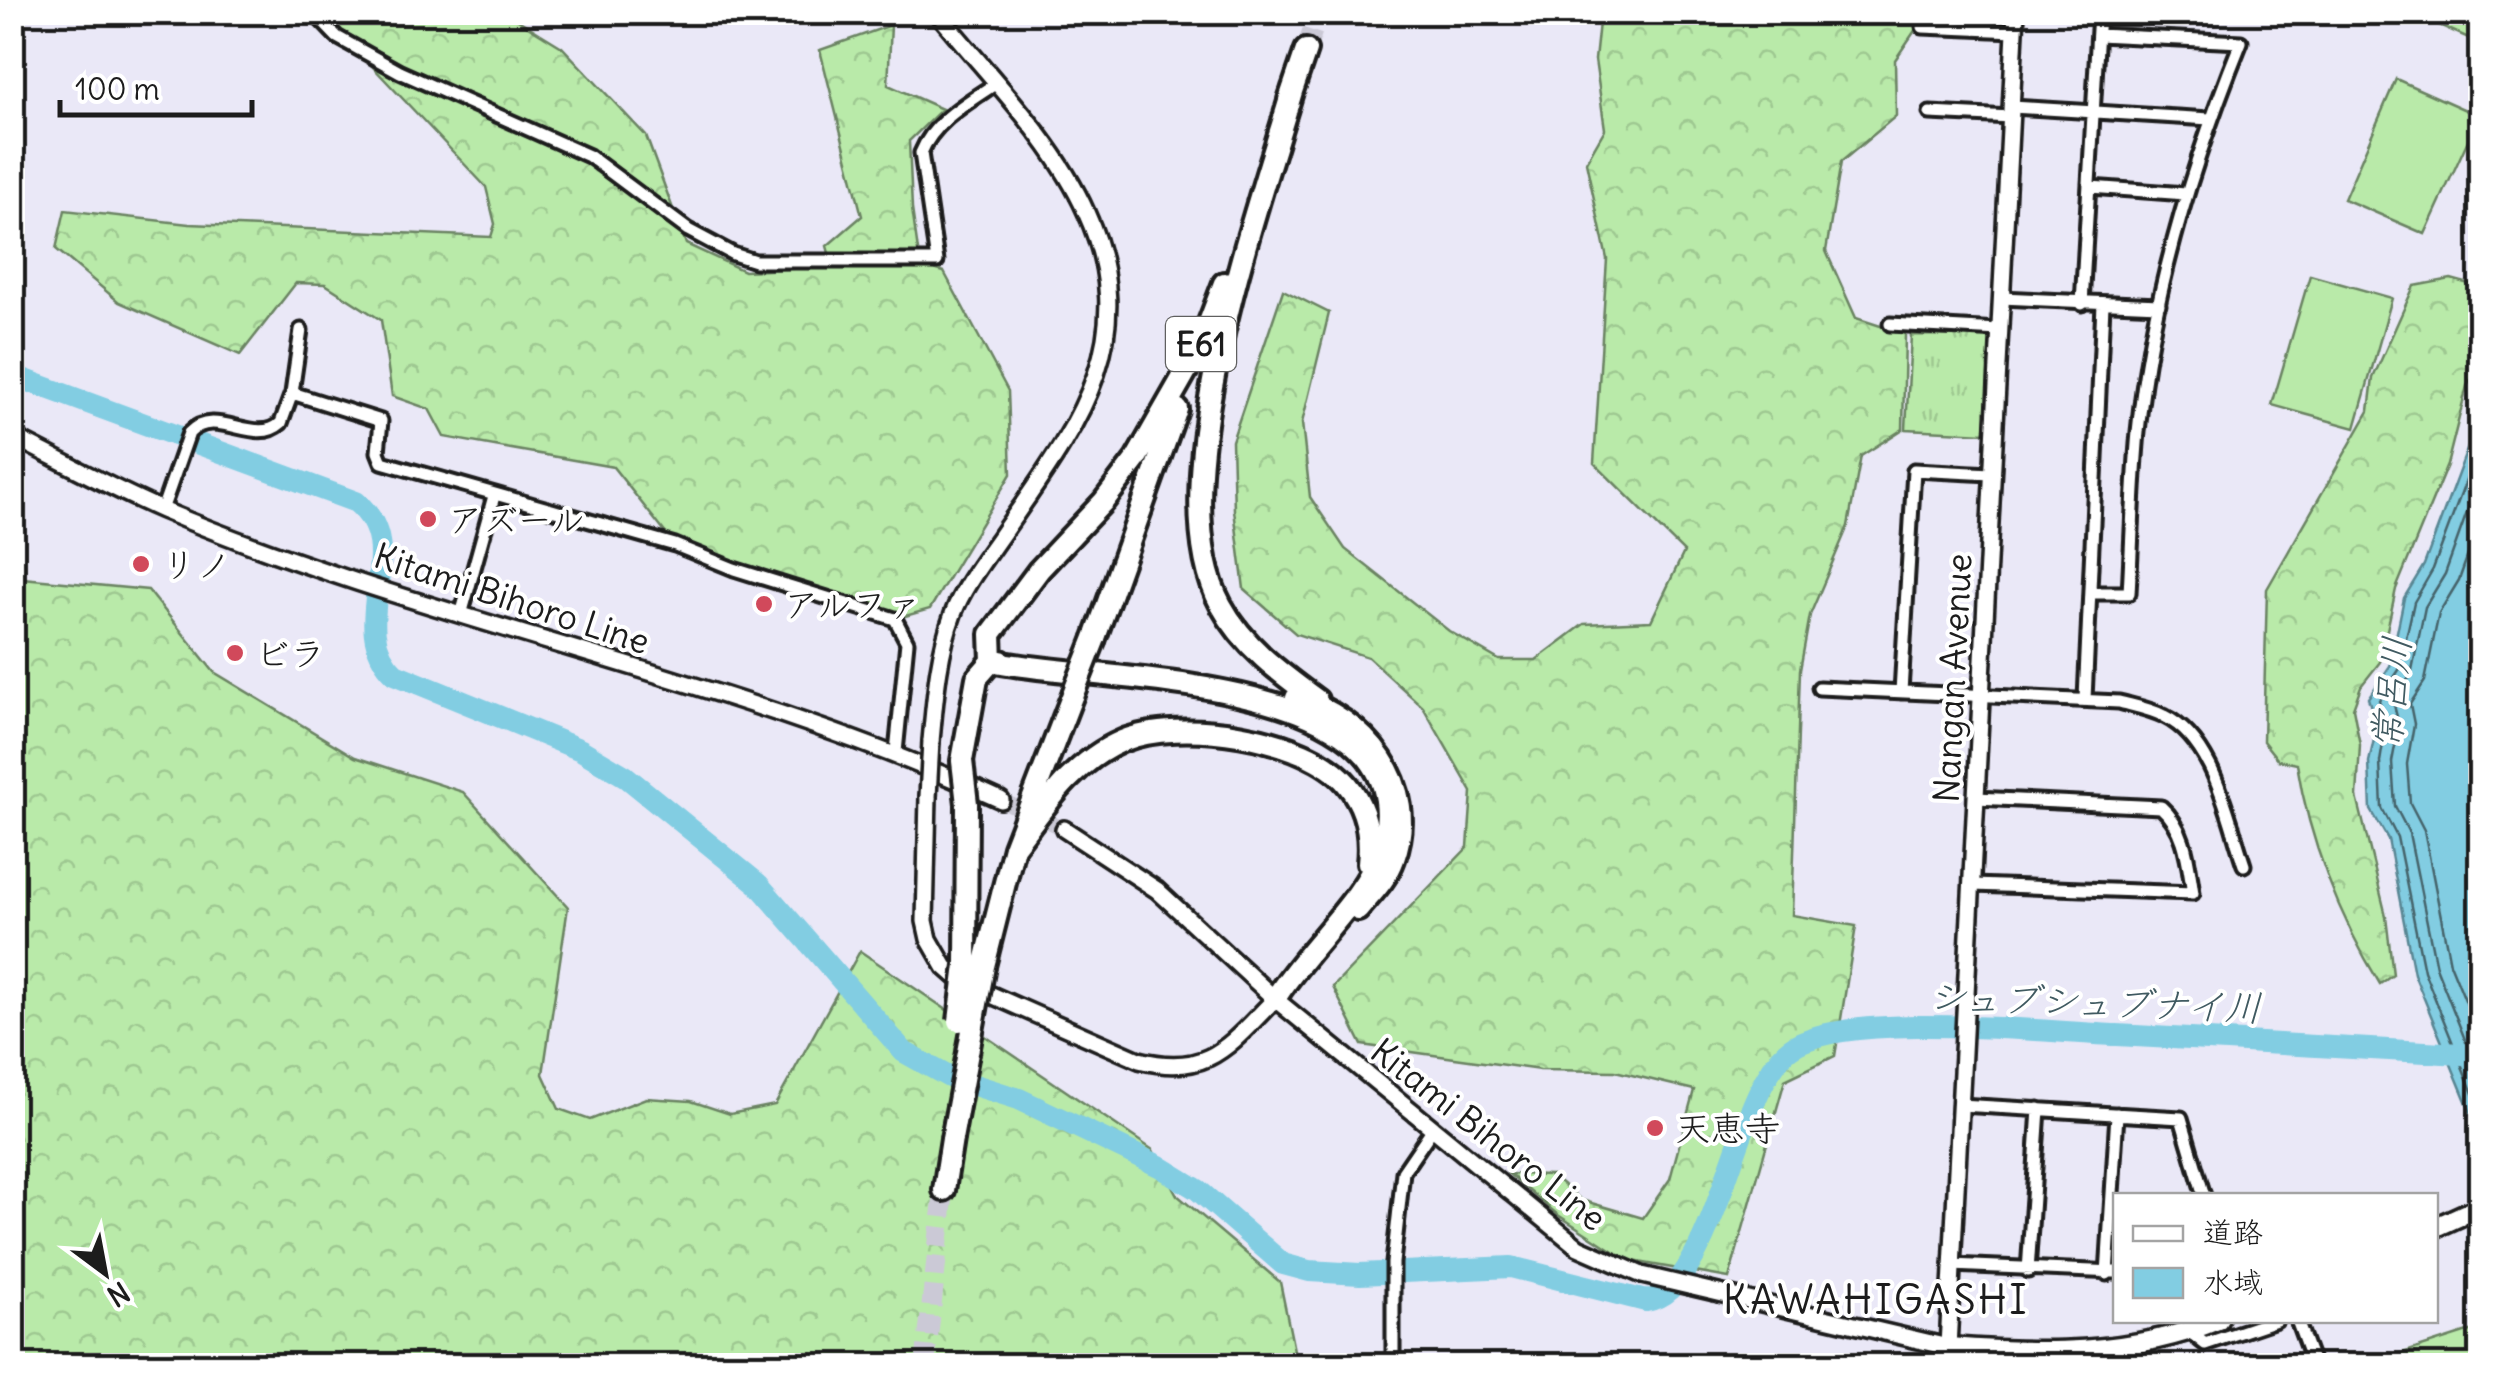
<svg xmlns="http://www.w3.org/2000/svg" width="2493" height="1378" font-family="Delius,'Klee One',sans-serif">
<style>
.grass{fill:url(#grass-tufts);stroke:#6a8362;stroke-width:2.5}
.forest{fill:url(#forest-crowns);stroke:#6a8362;stroke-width:2.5}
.pitch{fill:#b9eaa9;stroke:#6a8362;stroke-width:2.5}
.water{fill:#82cde2;stroke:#598693;stroke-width:2.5}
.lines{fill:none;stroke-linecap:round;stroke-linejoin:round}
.shore{stroke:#45636b;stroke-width:2.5}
.river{stroke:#82cde2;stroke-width:22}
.secondary-tunnel{stroke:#cbc9d6;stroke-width:15;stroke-dasharray:15 8;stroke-linecap:butt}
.highway-tunnel{stroke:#cbc9d6;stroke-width:20;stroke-dasharray:20 10;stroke-linecap:butt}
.street-casing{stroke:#1c1c1c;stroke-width:19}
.secondary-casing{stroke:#1c1c1c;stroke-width:22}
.primary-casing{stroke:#1c1c1c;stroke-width:25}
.highway-casing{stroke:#1c1c1c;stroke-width:28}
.street{stroke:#fff;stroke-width:11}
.secondary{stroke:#fff;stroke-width:15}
.primary{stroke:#fff;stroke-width:18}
.highway{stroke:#fff;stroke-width:20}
.secondary-bridge-casing{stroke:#1c1c1c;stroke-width:22;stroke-linecap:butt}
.highway-bridge-casing{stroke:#1c1c1c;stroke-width:28;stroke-linecap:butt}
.secondary-bridge{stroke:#fff;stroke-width:15}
.highway-bridge{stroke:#fff;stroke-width:20}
.poi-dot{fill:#d1495b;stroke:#fff;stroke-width:4}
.labels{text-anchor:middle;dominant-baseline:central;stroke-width:8;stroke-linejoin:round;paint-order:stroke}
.shield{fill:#fff;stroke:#606060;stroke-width:2.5}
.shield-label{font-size:32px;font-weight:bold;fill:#1c1c1c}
.poi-label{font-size:35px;fill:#1c1c1c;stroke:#fff;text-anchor:start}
.street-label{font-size:35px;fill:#1c1c1c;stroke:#fff}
.water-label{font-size:38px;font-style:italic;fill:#405a61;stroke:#fff}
.quarter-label{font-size:40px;letter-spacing:2.5px;fill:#1c1c1c;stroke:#fff}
</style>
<defs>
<pattern id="grass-tufts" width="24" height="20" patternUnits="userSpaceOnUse" patternTransform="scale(2.5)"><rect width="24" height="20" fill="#b9eaa9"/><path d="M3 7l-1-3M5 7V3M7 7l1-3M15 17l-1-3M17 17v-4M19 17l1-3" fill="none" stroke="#9ec891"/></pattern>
<pattern id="forest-crowns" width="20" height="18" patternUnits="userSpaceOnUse" patternTransform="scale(2.5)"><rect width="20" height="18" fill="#b9eaa9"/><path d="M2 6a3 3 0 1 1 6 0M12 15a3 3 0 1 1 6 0" fill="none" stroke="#9ec891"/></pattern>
</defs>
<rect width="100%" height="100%" fill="#eae8f7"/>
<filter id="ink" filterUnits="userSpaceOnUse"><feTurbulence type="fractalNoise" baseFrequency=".01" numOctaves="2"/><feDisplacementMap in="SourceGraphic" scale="20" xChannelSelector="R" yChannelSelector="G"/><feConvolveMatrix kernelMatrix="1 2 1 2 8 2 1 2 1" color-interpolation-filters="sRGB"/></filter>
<g filter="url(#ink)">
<path class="grass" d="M1911,335L1992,336L1985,433L1906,429Z"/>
<path class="forest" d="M505,12L562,47L646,136L686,244L744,271L833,267L827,246L862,216L820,50L891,25L888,85L942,109L909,141L912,209L920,265L944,272L1008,391L1011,474L930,609L895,619L675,545L613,467L444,437L429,409L392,396L381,320L325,284L296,283L240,355L119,302L56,249L65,210L189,224L491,237L495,224L486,187L322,13Z
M1600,13H1927L1895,60L1896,116L1841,162L1826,251L1856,318L1905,334L1903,429L1861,456L1848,526L1810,615L1800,670L1792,915L1856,926L1835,1056L1785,1080L1729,1278L1627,1260L1558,1215L1509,1174L1552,1175L1581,1200L1643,1218L1670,1179L1694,1090L1615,1071L1540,1070L1362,1045L1333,987L1468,847L1472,792L1423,707L1368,657L1296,634L1244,589L1234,510L1232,441L1283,290L1329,313L1302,423L1310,497L1345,549L1449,631L1499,660H1536L1584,624L1651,621L1684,552L1594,463L1607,259L1586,162L1605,129L1595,60Z
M2451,279L2480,287V366L2467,386L2447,465L2396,589L2380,662L2361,686L2353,708L2360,745L2357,797L2386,916L2393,975L2380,984C2339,917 2309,840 2297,764L2278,760L2263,741L2267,589L2369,411L2373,378L2414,286Z
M12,577L148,590L214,672L355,757L463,792L568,907L543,1074L559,1109L590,1120L646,1098L691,1101L730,1114L775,1105L860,951L1153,1150L1177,1195L1280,1282L1297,1365H13Z"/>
<path class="pitch" d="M2412,13H2480V43Z
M2396,79L2479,116L2425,234L2344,199Z
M2310,275L2392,298L2355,428L2272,405Z
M2480,1328V1365H2396L2393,1356Z"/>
<path class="water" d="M2480,383V1135L2414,974L2388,839L2371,810L2369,762L2377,726L2368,698L2390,666L2404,598L2424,565L2471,439Z"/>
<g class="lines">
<path class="shore" d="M2480,443L2433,569L2414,602L2399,670L2379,700L2386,725L2380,762L2382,808L2397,837L2424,971L2480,1111
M2480,476L2445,574L2425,607L2411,675L2393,701L2399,725L2392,762L2395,806L2409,833L2436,967L2480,1077
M2480,521L2459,580L2439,613L2425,681L2410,704L2414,724L2407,764L2410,803L2424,830L2450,963L2480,1037"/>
<path class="river" d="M12,375L356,502C414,550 342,623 395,674L581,750L625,776L758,884L904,1052L949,1077L1019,1099L1159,1166L1198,1190L1283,1264L1309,1271L1360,1274L1511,1267L1646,1301C1718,1291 1734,1081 1794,1046C1853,1011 2045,1032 2117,1035C2238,1042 2359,1049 2480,1055"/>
<path class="secondary-tunnel" d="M1001,800L1064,829"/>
<path class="highway-tunnel" d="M1306,50L1319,12
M925,1366L944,1190"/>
<g class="street-casing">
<path id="street" d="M313,12L337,37L400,72L589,156L688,230L733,254L755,261H937L921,153C934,121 967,103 995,84
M1923,27L2015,31
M2012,107L2210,119
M1930,113L2011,117
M2090,187L2186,194
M2001,298L2159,305
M2082,304L2099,12
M1890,324L1999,330
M292,393L381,421L378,452L382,462L675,545L734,569L895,619L907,642L896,752
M162,510L189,433C215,405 255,447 281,423L292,393L301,330
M2090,593H2129C2132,540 2133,486 2138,432C2151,299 2191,166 2241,42L2098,35
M461,615L494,496
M1819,688L2119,702C2134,706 2151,709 2164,716C2215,741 2227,816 2244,865
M1901,692L1914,470L1991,474
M2085,699L2103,304
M1973,885L2193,893C2188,862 2186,829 2161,807L1976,798
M1960,1105L2181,1118L2204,1196
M1951,1265L2116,1272
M2028,1271L2039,1109
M2107,1274L2117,1114
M2297,1320L2314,1366
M2190,1332L2205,1344L2276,1320
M1393,1366V1263L1403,1172L1431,1131"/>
</g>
<g class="secondary-casing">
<path id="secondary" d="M12,436C62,461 111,488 162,510C435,625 731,676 1001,800
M931,741C935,699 938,654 953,614C963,587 984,560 1000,537C1071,434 1146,343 1086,212C1053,138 987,75 937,12
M928,797L925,921L929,939L945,967L962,982L1139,1060C1209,1078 1229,1045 1275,999
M1064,829L1157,890L1275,999L1578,1247L1642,1275L1948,1347L2016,12"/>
</g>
<g class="primary-casing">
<path id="primary" d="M2436,1227L2480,1207
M1947,1366L1948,1347C2039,1354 2131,1356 2218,1320"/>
</g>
<g class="highway-casing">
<path id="highway" d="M1293,88C1257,212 1157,488 1221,605C1243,646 1280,673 1317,700
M1289,100L1306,50
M1201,345L1136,459L1104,501L1039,570L991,634L992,661C1090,684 1436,667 1381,850C1366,898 1303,952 1275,999
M1197,354L1224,283
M1095,638L1177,409
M1296,698C1365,718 1421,785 1394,859C1387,879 1371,894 1358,910
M962,761L977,678L992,661H1001
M1014,847C1045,806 1073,762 1122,741C1179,717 1307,736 1347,784C1366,807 1371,835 1368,863
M966,965L967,804
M984,966L1014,847L1073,694
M944,1190L952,1139"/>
</g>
<use href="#street" class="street"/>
<use href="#secondary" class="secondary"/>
<use href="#primary" class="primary"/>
<use href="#highway" class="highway"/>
<g class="secondary-bridge-casing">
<path id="secondary-bridge" d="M928,797L931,741"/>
</g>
<g class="highway-bridge-casing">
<path id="highway-bridge" d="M1073,694L1095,638
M962,761L967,804
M959,1021L966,965
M952,1139L984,966"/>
</g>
<use href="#secondary-bridge" class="secondary-bridge"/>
<use href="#highway-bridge" class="highway-bridge"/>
</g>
</g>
<g class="poi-dot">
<circle cx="428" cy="519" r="10"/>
<circle cx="141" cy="564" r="10"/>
<circle cx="764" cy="604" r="10"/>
<circle cx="235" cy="653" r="10"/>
<circle cx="1655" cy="1128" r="10"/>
</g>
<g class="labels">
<rect class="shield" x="1166" y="317" width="70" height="54" rx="8"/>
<g class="shield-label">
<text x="1201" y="344">E61</text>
</g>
<g class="poi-label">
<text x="448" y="519">アズール</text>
<text x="161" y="564">リノ</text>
<text x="784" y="604">アルファ</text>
<text x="255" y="653">ビラ</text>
<text x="1675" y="1128">天恵寺</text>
</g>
<g class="street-label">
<text transform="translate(512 598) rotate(18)">Kitami Bihoro Line</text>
<text transform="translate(1952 678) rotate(-87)">Nangan Avenue</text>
<text transform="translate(1489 1134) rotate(38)">Kitami Bihoro Line</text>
</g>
<g class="water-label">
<text transform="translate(2391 693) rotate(-84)">常呂川</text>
<text transform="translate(2095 1002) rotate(2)">シュブシュブナイ川</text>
</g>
<g class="quarter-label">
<text x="1876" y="1300">KAWAHIGASHI</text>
</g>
</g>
<rect width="2493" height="1378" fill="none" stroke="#fff" stroke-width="50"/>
<rect x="25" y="25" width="2443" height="1328" fill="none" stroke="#1c1c1c" stroke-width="4" filter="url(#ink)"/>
<rect x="2113" y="1193" width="325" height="130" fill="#ffffff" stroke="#a4a4a4" stroke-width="2.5"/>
<rect x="2133" y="1226" width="50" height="15" fill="#ffffff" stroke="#a4a4a4" stroke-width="2.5"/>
<text x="2203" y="1243" font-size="30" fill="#1c1c1c">道路</text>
<rect x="2133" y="1268" width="50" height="30" fill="#82cde2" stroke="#a4a4a4" stroke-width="2.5"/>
<text x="2203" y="1293" font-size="30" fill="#1c1c1c">水域</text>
<g transform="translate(105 1273) rotate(148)" stroke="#ffffff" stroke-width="8" paint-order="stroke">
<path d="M0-8L18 38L0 25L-18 38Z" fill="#1c1c1c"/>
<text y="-15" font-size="28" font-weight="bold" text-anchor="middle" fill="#1c1c1c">N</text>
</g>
<path d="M60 100v15h192v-15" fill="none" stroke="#1c1c1c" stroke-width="5"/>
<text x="75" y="100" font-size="30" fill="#1c1c1c" stroke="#ffffff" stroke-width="8" paint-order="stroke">100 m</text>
</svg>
